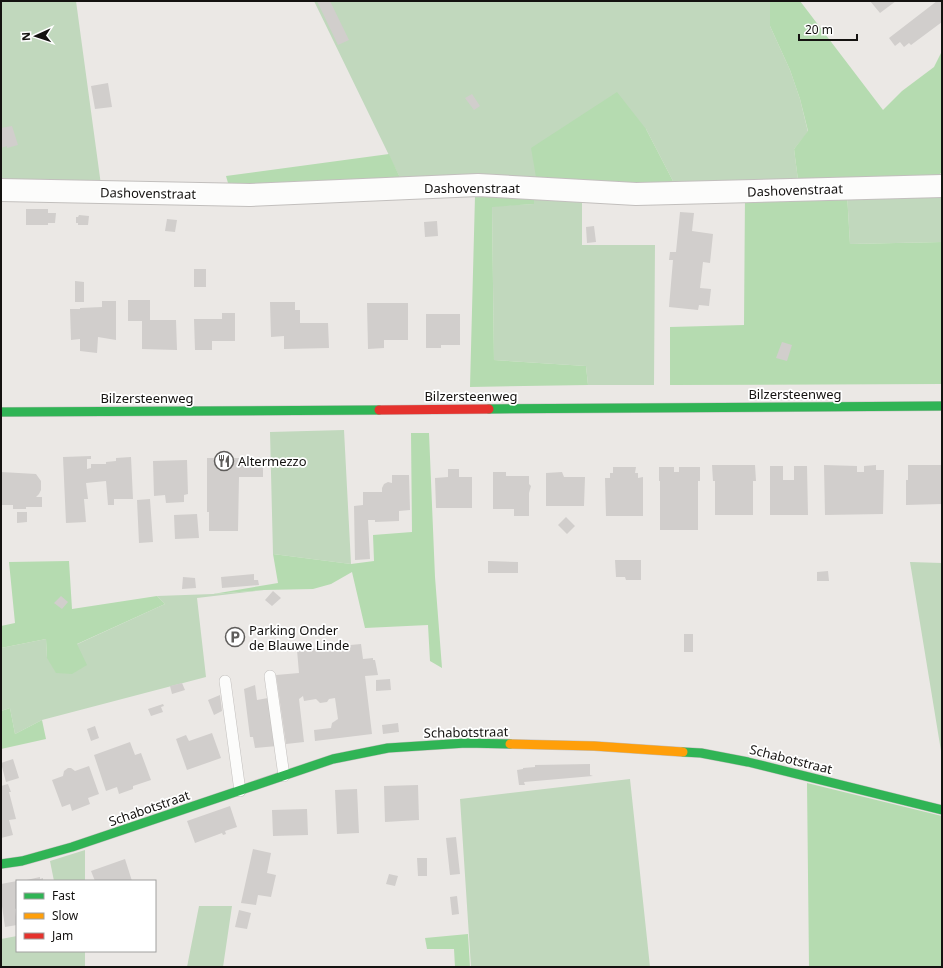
<svg xmlns="http://www.w3.org/2000/svg" width="943" height="968" font-family="'Noto Sans',sans-serif">
<style>
.green{fill:#c1d8bd}
.forest{fill:#b5dbb0}
.building{fill:#d1cecc}
.lines{fill:none;stroke-linecap:round;stroke-linejoin:round}
.lane-casing{stroke:#c2bfbd;stroke-width:12}
.street-casing{stroke:#c2bfbd;stroke-width:24}
.fast-casing{stroke:#c2bfbd;stroke-width:10}
.slow-casing{stroke:#c2bfbd;stroke-width:10}
.jam-casing{stroke:#c2bfbd;stroke-width:10}
.lane{stroke:#fcfcfb;stroke-width:11}
.street{stroke:#fcfcfb;stroke-width:22}
.fast{stroke:#30b455;stroke-width:9}
.slow{stroke:#ff9f0a;stroke-width:9}
.jam{stroke:#e5322d;stroke-width:9}
.labels{text-anchor:middle;dominant-baseline:central;stroke-width:3.5;stroke-linejoin:round;paint-order:stroke}
.street-label{font-size:13px;fill:#141210;stroke:#fff}
.poi-label{font-size:13px;fill:#141210;stroke:#fff;text-anchor:start}
</style>
<rect width="100%" height="100%" fill="#ebe8e5"/>
<path class="green" d="M1,1H76L101,185L1,187Z
M314,1H770V26L790,70L800,99L808,132L794,149L798,180L674,183L646,129L537,183L403,184Z
M942,192V242L850,244L847,193Z
M534,194H582V245H655L654,385H588L586,366L494,360L492,206L534,204Z
M344,430L351,564L273,554L270,432Z
M910,562L942,563V757Z
M264,590L197,598L206,677L42,720L15,734L10,708L1,711V648L46,639L47,658L165,604L157,596L213,594Z
M630,779L650,967H471L460,799Z
M85,850V881H54L50,861Z
M199,906H232L223,967H187Z
M17,936V951H85V967H1V939Z"/>
<path class="forest" d="M770,1H800L883,110L902,91L934,67L942,51V172L938,176L798,180L794,149L808,131L800,99L790,70L770,26Z
M617,92L646,129L674,183H537L531,148Z
M389,154L403,184L230,190L226,176Z
M847,193L850,244L942,242V384L670,385V327L744,325L745,195Z
M534,194V204L492,207L494,360L586,366L588,385L470,387L475,196Z
M411,433H429L435,577L442,668L430,661L428,625L365,628L352,572L331,584L313,589L264,590L213,594L278,583L273,554L351,564L374,561L373,535L412,532Z
M69,561L72,609L157,596L165,604L77,644L87,665L72,674L56,673L47,658L46,639L1,648V626L15,623L9,562Z
M10,708L15,734L42,720L46,739L1,749V711Z
M807,783L942,816V967H809Z
M468,934L470,967H455L454,949H427L425,938Z"/>
<path class="building" d="M317,1H330L349,40L338,45Z
M870,1H896L880,13Z
M937,1H942V22L911,45L909,43L904,47L900,42L895,46L889,38Z
M108,83L112,107L95,109L91,86Z
M472,94L480,106L474,110L465,98Z
M12,126L18,145L7,148V146L1,148V128Z
M26,209H48V213H56L55,223H48V225H26Z
M680,212L694,213L692,231L713,234L710,263L703,262L700,288L711,289L709,306L699,305L698,310L669,307L673,260H669L670,252H676Z
M79,215L89,216L88,225H78V223H76V217H78Z
M167,219L177,220L175,232L165,231Z
M437,221L438,236L425,237L424,222Z
M594,226L596,242L587,243L586,227Z
M194,269H206V287H194Z
M75,281L84,282V302H75Z
M128,300H150V320H176L177,350L142,349V321H128Z
M102,301H116V340L98,337L97,353L80,351V339L71,340L70,309H80V308L102,307Z
M270,302H295V310H300V323H328L329,348L284,349V336L271,337Z
M367,303H408V340H384V348L368,349Z
M222,313H235V341H212V350H195L194,319H222Z
M426,314H460V345H441V348H426Z
M782,342L792,345L787,361L776,358Z
M91,456V459H87V469L91,468V464H106V462L116,461V458L131,457L133,499H114V505H108L106,481L86,483L88,499H84L86,522L66,523L63,457Z
M207,458H263V477H239L238,531H209V512H207Z
M187,460L188,494L184,495V502L166,503L165,495L154,496L153,461Z
M712,465H755L756,481H753V515H715V481H713Z
M824,465L857,466V472H864V466L876,465V470H884L883,514L825,515Z
M908,465H942V504L906,505V480H908Z
M770,466H783V480H794V466H807L808,515H770Z
M613,467H636L635,473H638V478L643,477V516H606L605,478H610V473H613Z
M659,467H674V472H679V467H700V481H698V530H660V481H659Z
M448,469H459V477H472V508H436L435,478L448,477Z
M1,472L36,474L41,481V490L39,494L36,497H42V507H26V509H13V505H1Z
M493,472H506V476H529V484L531,486L529,493V516H514V509H493Z
M562,472L564,477H585L584,506H546V473Z
M392,475H409L410,510L399,511V521L375,522V520H368L370,559L355,560L354,506L363,505V492H382V488L384,484L388,482L392,483Z
M150,499L153,542L139,543L137,500Z
M17,512H27V522L17,523Z
M197,514L199,538L175,539L174,515Z
M566,517L575,526L567,534L558,525Z
M615,560H641V580H626L625,577H616Z
M488,561L518,562V573H488Z
M828,571L829,581H817V572Z
M254,574V580H258L259,585L222,588L221,577Z
M183,577L195,578L196,588L182,589Z
M273,591L281,598L272,606L265,600Z
M61,596L68,602L62,609L54,603Z
M684,634H693V652H684Z
M361,644L363,659L373,658V660H375L378,675L365,676L372,734L315,741L314,730L331,728L332,723L338,719L335,698L329,699L327,702L320,703L316,699L304,701L303,696L299,699L304,742L286,744L276,675L299,673L297,650Z
M390,679L391,690L376,691V680Z
M182,683L185,690L172,694L170,686Z
M255,685L257,700L268,698L277,746L255,748L253,737H250L244,689Z
M220,695L222,711L214,715L208,700Z
M163,704L164,706L161,707L163,712L151,716L148,709Z
M398,723L399,732L383,734L382,725Z
M95,726L99,738L91,741L87,729Z
M212,733L221,758L187,770L176,739L186,735L189,741Z
M130,742L135,755L141,753L151,780L133,786V789L119,794L117,787L106,791L94,755Z
M13,759L19,778L6,782L1,763Z
M590,764V775L593,776L524,782L525,785H519L517,770L523,769V768L535,767V765Z
M89,766L99,794L88,798L90,804L72,811L70,804L62,807L52,780L63,776L64,771L68,768H71L75,771Z
M8,784L11,792H9L16,819L9,820L13,835L1,838V786Z
M418,785L419,820L385,822L384,786Z
M357,789L359,833L337,834L335,790Z
M230,806L237,827L225,831L226,834L223,835L222,833L195,843L187,821Z
M307,809L308,835L273,836L272,810Z
M456,837L460,874L450,875L446,838Z
M253,849L271,853L267,873L276,875L271,897L258,895L256,905L241,903Z
M417,858H427V876H418Z
M125,859L132,881H95L91,871Z
M389,874L398,876L395,886L386,884Z
M40,877V879L43,878V881H22Z
M17,881V908L15,909L17,925L5,927L1,899V884Z
M457,896L459,914L452,915L450,897Z
M239,910L251,913L247,929L235,927Z"/>
<g class="lines">
<g class="lane-casing">
<path id="lane" d="M270,676L284,776
M225,681L240,791"/>
</g>
<g class="street-casing">
<path id="street" d="M1,190L250,195L478,185L636,194L942,186"/>
</g>
<g class="fast-casing">
<path id="fast" d="M489,409L942,406
M1,412L379,410
M683,752L701,753L748,762L942,810
M1,864L22,861L72,847L333,759L388,748L466,743L510,744"/>
</g>
<g class="slow-casing">
<path id="slow" d="M510,744L594,746L683,752"/>
</g>
<g class="jam-casing">
<path id="jam" d="M379,410L489,409"/>
</g>
<use href="#lane" class="lane"/>
<use href="#street" class="street"/>
<use href="#fast" class="fast"/>
<use href="#slow" class="slow"/>
<use href="#jam" class="jam"/>
</g>
<defs>
<g id="restaurant-ring" transform="scale(1)"><circle r="9.5" fill="#fff" stroke="#5f5d5b" stroke-width="1.5"/><path d="M-5-6h1v4h1v-4h1v4h1v-4h1v5L-1.5 .5V6h-2V.5L-5-1ZM5-6V6H3V1.5H1.5Q1.5-4 5-6Z" fill="#5f5d5b"/></g>
<g id="parking-ring" transform="scale(1)"><circle r="9.5" fill="#fff" stroke="#5f5d5b" stroke-width="1.5"/><path d="M-3.5-5.5H1a3.5 3.5 0 0 1 0 7H-1V5.5H-3.5ZM-1-3.4V-.6H.8a1.4 1.4 0 0 0 0-2.8Z" fill="#5f5d5b"/></g>
</defs>
<g fill-rule="evenodd">
<use href="#restaurant-ring" x="224" y="461"/>
<use href="#parking-ring" x="235" y="637"/>
</g>
<g class="labels">
<g class="street-label">
<text x="472" y="188">Dashovenstraat</text>
<text transform="translate(795 190) rotate(-2)">Dashovenstraat</text>
<text transform="translate(148 193) rotate(1)">Dashovenstraat</text>
<text x="795" y="394">Bilzersteenweg</text>
<text x="471" y="396">Bilzersteenweg</text>
<text x="147" y="398">Bilzersteenweg</text>
<text transform="translate(466 732) rotate(-1)">Schabotstraat</text>
<text transform="translate(791 759) rotate(14)">Schabotstraat</text>
<text transform="translate(149 808) rotate(-19)">Schabotstraat</text>
</g>
<g class="poi-label">
<text x="238" y="461">Altermezzo</text>
<text x="249" y="630">Parking Onder<tspan x="249" dy="15">de Blauwe Linde</tspan></text>
</g>
</g>
<rect width="943" height="968" fill="none" stroke="#141210" stroke-width="4"/>
<rect x="16" y="880" width="140" height="72" fill="#ffffff" stroke="#a1a09f"/>
<rect x="24" y="893" width="20" height="6" fill="#30b455" stroke="#a1a09f"/>
<text x="52" y="900" font-size="12" fill="#141210">Fast</text>
<rect x="24" y="913" width="20" height="6" fill="#ff9f0a" stroke="#a1a09f"/>
<text x="52" y="920" font-size="12" fill="#141210">Slow</text>
<rect x="24" y="933" width="20" height="6" fill="#e5322d" stroke="#a1a09f"/>
<text x="52" y="940" font-size="12" fill="#141210">Jam</text>
<g transform="translate(36 36) rotate(267)" stroke="#ffffff" stroke-width="3" paint-order="stroke">
<path d="M0-3L7 15L0 10L-7 15Z" fill="#141210"/>
<text y="-6" font-size="11" font-weight="bold" text-anchor="middle" fill="#141210">N</text>
</g>
<path d="M799 34v6h58v-6" fill="none" stroke="#141210" stroke-width="2"/>
<text x="805" y="34" font-size="12" fill="#141210" stroke="#ffffff" stroke-width="3" paint-order="stroke">20 m</text>
</svg>
